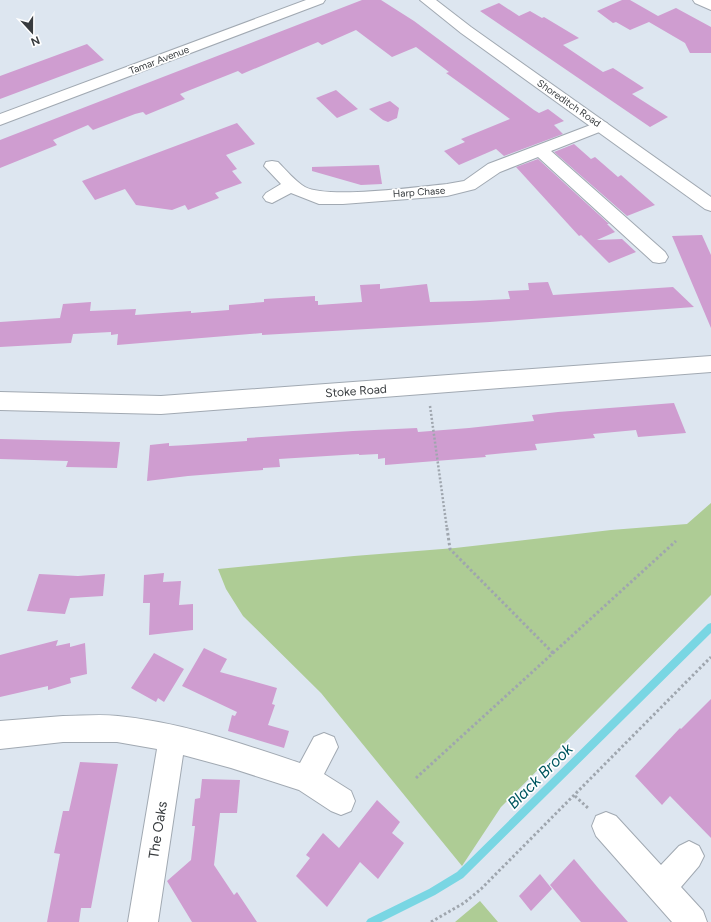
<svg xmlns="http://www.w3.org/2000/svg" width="711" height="922" font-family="Figtree,sans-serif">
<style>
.green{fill:#aecc95}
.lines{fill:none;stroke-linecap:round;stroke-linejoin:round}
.stream{fill:#79d6e3;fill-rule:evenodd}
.building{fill:#cf9dd0}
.minor-casing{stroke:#a1a9b2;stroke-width:2}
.major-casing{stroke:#a1a9b2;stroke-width:2}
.path-far1{stroke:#9fa6ae;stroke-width:2.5;stroke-dasharray:2 2;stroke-linecap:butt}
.path{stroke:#9fa6ae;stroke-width:3;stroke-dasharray:2.5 2.5;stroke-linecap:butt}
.minor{fill:#fff;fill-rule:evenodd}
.major{fill:#fff;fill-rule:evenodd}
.labels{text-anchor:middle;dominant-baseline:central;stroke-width:3.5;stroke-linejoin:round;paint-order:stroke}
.far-street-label{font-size:10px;fill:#373b3e;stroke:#fff}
.street-label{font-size:12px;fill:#373b3e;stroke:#fff}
.near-street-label{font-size:14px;fill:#373b3e;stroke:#fff}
.near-water-label{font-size:16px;font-style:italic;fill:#005760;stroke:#fff}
</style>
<rect width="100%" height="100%" fill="#dde6f0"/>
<path class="green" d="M711,503V595L501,807L462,866L321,693L243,616L226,589L218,569L354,556L455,548L611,530L687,524Z
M480,901L498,922H455Z"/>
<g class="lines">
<path class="stream" d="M711,623V633L463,878L435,895L381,922H366L368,919L429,889L457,872L708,624Z"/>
</g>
<path class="building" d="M362,0H381L414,21L534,110L539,113L548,109L564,121L554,125L563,134L504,156L496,149L459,165L444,151L465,142L461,139L510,119L446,73L449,72L416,47L392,57L356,30L322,45L318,42L242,74L238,71L180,94L185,99L146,115L143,112L135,114L93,130L88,125L53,140L57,145L0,168V140Z
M622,0H630L658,16L676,8L711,27V53H690L685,43L649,22L630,30L616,22L613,23L597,11Z
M499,3L519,16L530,11L542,18L544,17L579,38L563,45L603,72L613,68L644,88L632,94L668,117L650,127L480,11Z
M87,44L104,60L0,99V76Z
M336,90L358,109L337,118L316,98Z
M390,101L399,108L397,118L388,122L383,120L369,109Z
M237,123L255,144L226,155L237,169L232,171L242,183L215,193L219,198L188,210L185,205L172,210L136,205L125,189L95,200L82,181Z
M574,144L591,159L595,157L618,177L621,175L655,205L627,216L554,152Z
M538,159L609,224H607L615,232L597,240L622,239L636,252L609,263L581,235L579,236L516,167Z
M379,165L382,184L361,185L312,171V167Z
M702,235L711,255V328L672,236Z
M548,282L553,295L673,287L694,307L490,322L262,335V333L117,345L118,334L111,335V332L73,334L71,343L0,347V322L60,318L63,304L91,302L90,311L136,309L135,315L191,311V313L229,310V305L264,302V299L315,296V301H318V305L362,302L360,285L380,284V289L427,284L430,302L470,301L510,299L508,291L529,290L528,283Z
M674,403L686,433L638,437L636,430L593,434L595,438L535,444L537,450L485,455L486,457L385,465V458L378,459V454L359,455V454L279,459L280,467L263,468V470L188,476L147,481L150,445L169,443V446L188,445L247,441V438L353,431L417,428L418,432L469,428L534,421L532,415L558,412Z
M0,439L120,442L117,468L66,467L68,461L0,459Z
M164,573L163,582L181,581L179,605L193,604V630L149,635L150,603H143L144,575Z
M39,574L78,576L105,574L103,596L70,598L65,614L27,611Z
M58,640L56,646L70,643V647L85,643L87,674L70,678L71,683L48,690V686L0,697V655Z
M204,648L227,659L220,672L277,688L272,704L275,705L268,725L289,731L284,748L228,731L232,715L235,716L237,712L182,686Z
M154,653L184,669L164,702L158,698L156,702L131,688Z
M711,699V838L670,796L662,805L635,776L680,728L681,729Z
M80,762L118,764L91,908H81L79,922H47L60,854L54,853L63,811H69Z
M202,779L240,780L237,813H220L214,865L234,895L237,892L257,922H192L167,881L191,860L195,826H192L195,799L200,798Z
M377,800L400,822L392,833L404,843L378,879L360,862L327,907L296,876L310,858L306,855L323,833L339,848Z
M574,859L599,889L628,922H581L550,885Z
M540,874L552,889L531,911L519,896Z"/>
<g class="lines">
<g class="minor-casing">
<path id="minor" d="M306,0H325L323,3L0,125V114Z
M693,0H711V10L695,3Z
M601,121L607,123L609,126L607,129L551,151L665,252L668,257L665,262L659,263L653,262L538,157L500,172L475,189L447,196L343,204H319L291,193L272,203L266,201L263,197L266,193L281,184L264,166L266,162L272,161L278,162C286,170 296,182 305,187C327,199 418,187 447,184L464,181L488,164Z
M711,356V372L161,414L0,410V392L161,396Z
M63,716C81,716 100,714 118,716C180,722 240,743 300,763L314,737L324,733L334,737L338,747L324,774L351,791L355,801L351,811L341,815L331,811L299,790L231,768L183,755L158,922H128L157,749L117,742H63L0,749V721Z
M606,812L616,816L661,865L679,846L689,841L699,846L704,856L699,866L681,887L703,911L707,922H672L596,836L592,826L596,816Z"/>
</g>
<g class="major-casing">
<path id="major" d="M420,0H436L471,27L711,197V211L705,209L461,33Z"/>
</g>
<path class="path-far1" d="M430,406L447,529"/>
<path class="path" d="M447,528L450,549L553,653
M416,778L676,541
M575,796L589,809
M431,922L464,903L481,889L711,657"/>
<use href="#minor" class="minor"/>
<use href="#major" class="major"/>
</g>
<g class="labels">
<g class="far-street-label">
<text transform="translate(159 60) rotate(-21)">Tamar Avenue</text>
<text transform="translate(569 103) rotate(35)">Shoreditch Road</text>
<text transform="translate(419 192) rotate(-4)">Harp Chase</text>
</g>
<g class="street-label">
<text transform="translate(356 391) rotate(-4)">Stoke Road</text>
</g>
<g class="near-street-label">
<text transform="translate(158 830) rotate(-81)">The Oaks</text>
</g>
<g class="near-water-label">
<text transform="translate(540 776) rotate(-45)">Black Brook</text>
</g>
</g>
<g transform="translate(32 32) rotate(159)" stroke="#ffffff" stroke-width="3" paint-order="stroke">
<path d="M0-3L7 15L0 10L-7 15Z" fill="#373b3e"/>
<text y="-6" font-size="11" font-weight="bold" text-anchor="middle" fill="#373b3e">N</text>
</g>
</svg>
